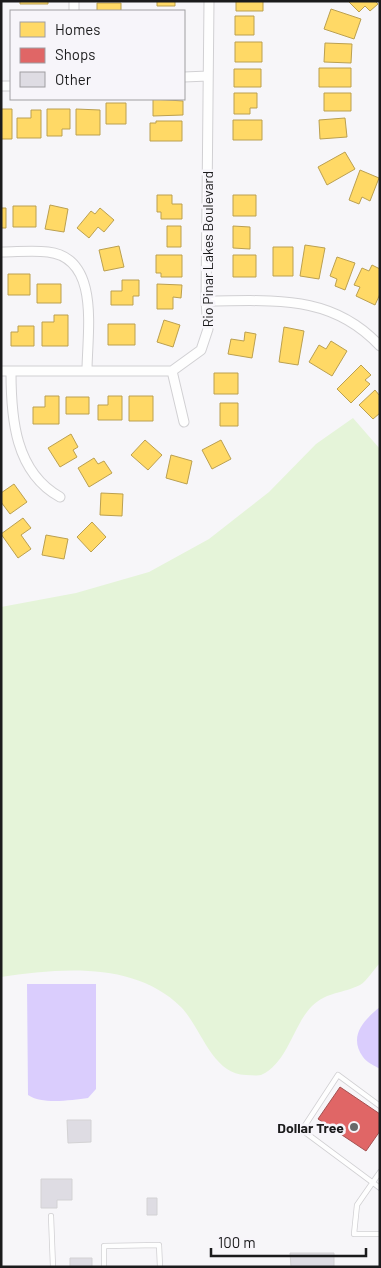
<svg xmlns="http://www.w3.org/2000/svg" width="381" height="1268" font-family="Barlow,sans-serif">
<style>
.green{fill:#e5f4d9}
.water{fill:#dacdfd}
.homes{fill:#ffd966;stroke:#bba050}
.shops{fill:#e06666;stroke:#a55050}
.building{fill:#dedce3;stroke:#d3d2d4}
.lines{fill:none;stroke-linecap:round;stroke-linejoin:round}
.lane-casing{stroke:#d1d0d3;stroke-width:6}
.street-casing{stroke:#d1d0d3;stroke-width:11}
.lane{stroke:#fefefe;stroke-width:4.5}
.street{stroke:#fefefe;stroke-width:9}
.poi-dot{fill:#686869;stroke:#f7f5fa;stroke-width:2}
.labels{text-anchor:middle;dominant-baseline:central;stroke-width:5;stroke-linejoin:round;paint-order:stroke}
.street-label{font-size:14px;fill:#1b1b1c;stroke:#f7f5fa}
.poi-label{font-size:14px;font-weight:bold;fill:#1b1b1c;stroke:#f7f5fa;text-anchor:end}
</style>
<rect width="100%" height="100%" fill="#f7f6f9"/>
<path class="green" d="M353,418L380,449V963C374,969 367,981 360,985C342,994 328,991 312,1006C293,1025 288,1063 261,1075C257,1076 251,1075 246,1075C212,1074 202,1029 181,1007C135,961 60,968 1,977V607L76,593L149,572L209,539L269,492L316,444Z"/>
<path class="water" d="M27,984H96V1089L88,1098C71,1100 43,1105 28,1095Z
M380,1007V1069C375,1066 366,1062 363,1057C348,1036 364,1020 380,1007Z"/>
<path class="homes" d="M20,1H48V4H20Z
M157,1H175V6H157Z
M236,1H263V11H236Z
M348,1H375L378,4L370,11L365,6L359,12Z
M97,3H121V11H97Z
M331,9L361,19L354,39L324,29Z
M235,16H254V35H235Z
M235,42H262V62H235Z
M325,43L352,44L351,63L324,62Z
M319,68H351V87H319Z
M234,69H261V87H234Z
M234,93H257V108H250V114H234Z
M324,93H351V111H324Z
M153,99L183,101V115L153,116Z
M106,103H126V124H106Z
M1,109H12V139H1Z
M47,109H70V129H62V136H47Z
M76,109L100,110V135H76Z
M31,110H41V138H17V118H31Z
M345,118L347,137L320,139L319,120Z
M233,120H262V140H233Z
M156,121H182V141H150V123H156Z
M345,152L355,169L327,185L318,167Z
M360,170L379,178L370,201L362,197L359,204L349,200Z
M157,195H172V204H182V219H161V212H157Z
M233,195H256V216H233Z
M50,205L68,209L64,232L45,229Z
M13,206H36V227H13Z
M1,208H6V228H1Z
M100,208L114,220L104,232L98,227L89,238L77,228L91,211L95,214Z
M167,226H181V247H167Z
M233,226L250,227V249L233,248Z
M305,245L325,248L319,279L300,276Z
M119,246L124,267L104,271L99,250Z
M273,247H293V276H273Z
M156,255H182V277H161V273H156Z
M233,255H256V277H233Z
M337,257L355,263L345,290L335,286L337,279L330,276Z
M372,265L380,269V294L375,305L356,296L360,287L354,285L362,268L369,271Z
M8,274H30V295H8Z
M122,280H139V296H133V305H111V291H122Z
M37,284H61V303H37Z
M157,284L182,285L181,298L173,297V309H157Z
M54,315H68V346H42V322H54Z
M164,320L180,325L173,347L157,342Z
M108,324H135V345H108Z
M18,326H34V346H11V332H18Z
M284,327L304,331L298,365L279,362Z
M245,332L256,334L252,358L228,354L231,339L244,341Z
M331,341L347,351L332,376L309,362L319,345L326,349Z
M361,365L371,375L365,380L370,384L351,403L337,389Z
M214,373H238V394H214Z
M375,390L380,396V413L373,419L359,405Z
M45,396H59V424H33V407H45Z
M108,396H122V420H98V405H108Z
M129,396H153V421H129Z
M66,397H89V414H66Z
M220,403H238V426H220Z
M71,434L78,447L73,450L77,457L60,467L48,448Z
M145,440L162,455L148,470L131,455Z
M221,440L231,459L212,469L202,450Z
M171,455L192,461L187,484L166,478Z
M94,458L98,464L104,461L112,473L89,487L78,468Z
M14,484L27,502L10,514L1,502V493Z
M101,493L123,494L122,516L100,515Z
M23,518L31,528L21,535L31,549L18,558L1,534Z
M92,522L106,537L91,552L77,537Z
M46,535L68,539L64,559L42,555Z"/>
<path class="shops" d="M340,1087L380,1114V1131L366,1151L318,1119Z"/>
<path class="building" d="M67,1120H91V1142L68,1143Z
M41,1179H72V1200H57V1208H41Z
M147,1198H157V1215H147Z
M290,1253H334V1267H291Z
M70,1258H92V1267H70Z"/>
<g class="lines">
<g class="lane-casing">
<path id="lane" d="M380,1106L338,1075L302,1130L380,1188
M380,1172L357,1205L354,1234H380
M51,1216L53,1267
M104,1267V1246L159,1245L160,1267"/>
</g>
<g class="street-casing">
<path id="street" d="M74,11V1
M184,77L208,76
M1,86H11
M1,252C17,252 33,250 48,252C101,258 87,333 87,371
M206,301C272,301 331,293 380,346
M1,371H172L201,350L208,329L206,301L209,1
M172,371L184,422
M11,372C11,418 15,472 60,497"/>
</g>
<use href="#lane" class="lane"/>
<use href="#street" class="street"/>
</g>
<circle class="poi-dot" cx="354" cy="1127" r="5"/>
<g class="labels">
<g class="street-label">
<text transform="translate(207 249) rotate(-90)">Rio Pinar Lakes Boulevard</text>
</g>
<g class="poi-label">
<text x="344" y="1127">Dollar Tree</text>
</g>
</g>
<rect width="381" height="1268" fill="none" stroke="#1b1b1c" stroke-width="5"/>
<rect x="10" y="10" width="175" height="90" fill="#f7f5fa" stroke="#9f9ea1"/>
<rect x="20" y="22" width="25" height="15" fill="#ffd966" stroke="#9f9ea1"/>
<text x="55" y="35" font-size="15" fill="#1b1b1c">Homes</text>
<rect x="20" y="48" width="25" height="15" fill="#e06666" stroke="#9f9ea1"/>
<text x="55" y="60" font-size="15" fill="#1b1b1c">Shops</text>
<rect x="20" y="72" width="25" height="15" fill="#dedce3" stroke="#9f9ea1"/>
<text x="55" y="85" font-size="15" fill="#1b1b1c">Other</text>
<path d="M211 1248v8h155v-8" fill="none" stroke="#1b1b1c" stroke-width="2.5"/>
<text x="218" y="1248" font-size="15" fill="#1b1b1c" stroke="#f7f5fa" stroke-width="4" paint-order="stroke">100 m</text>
</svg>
